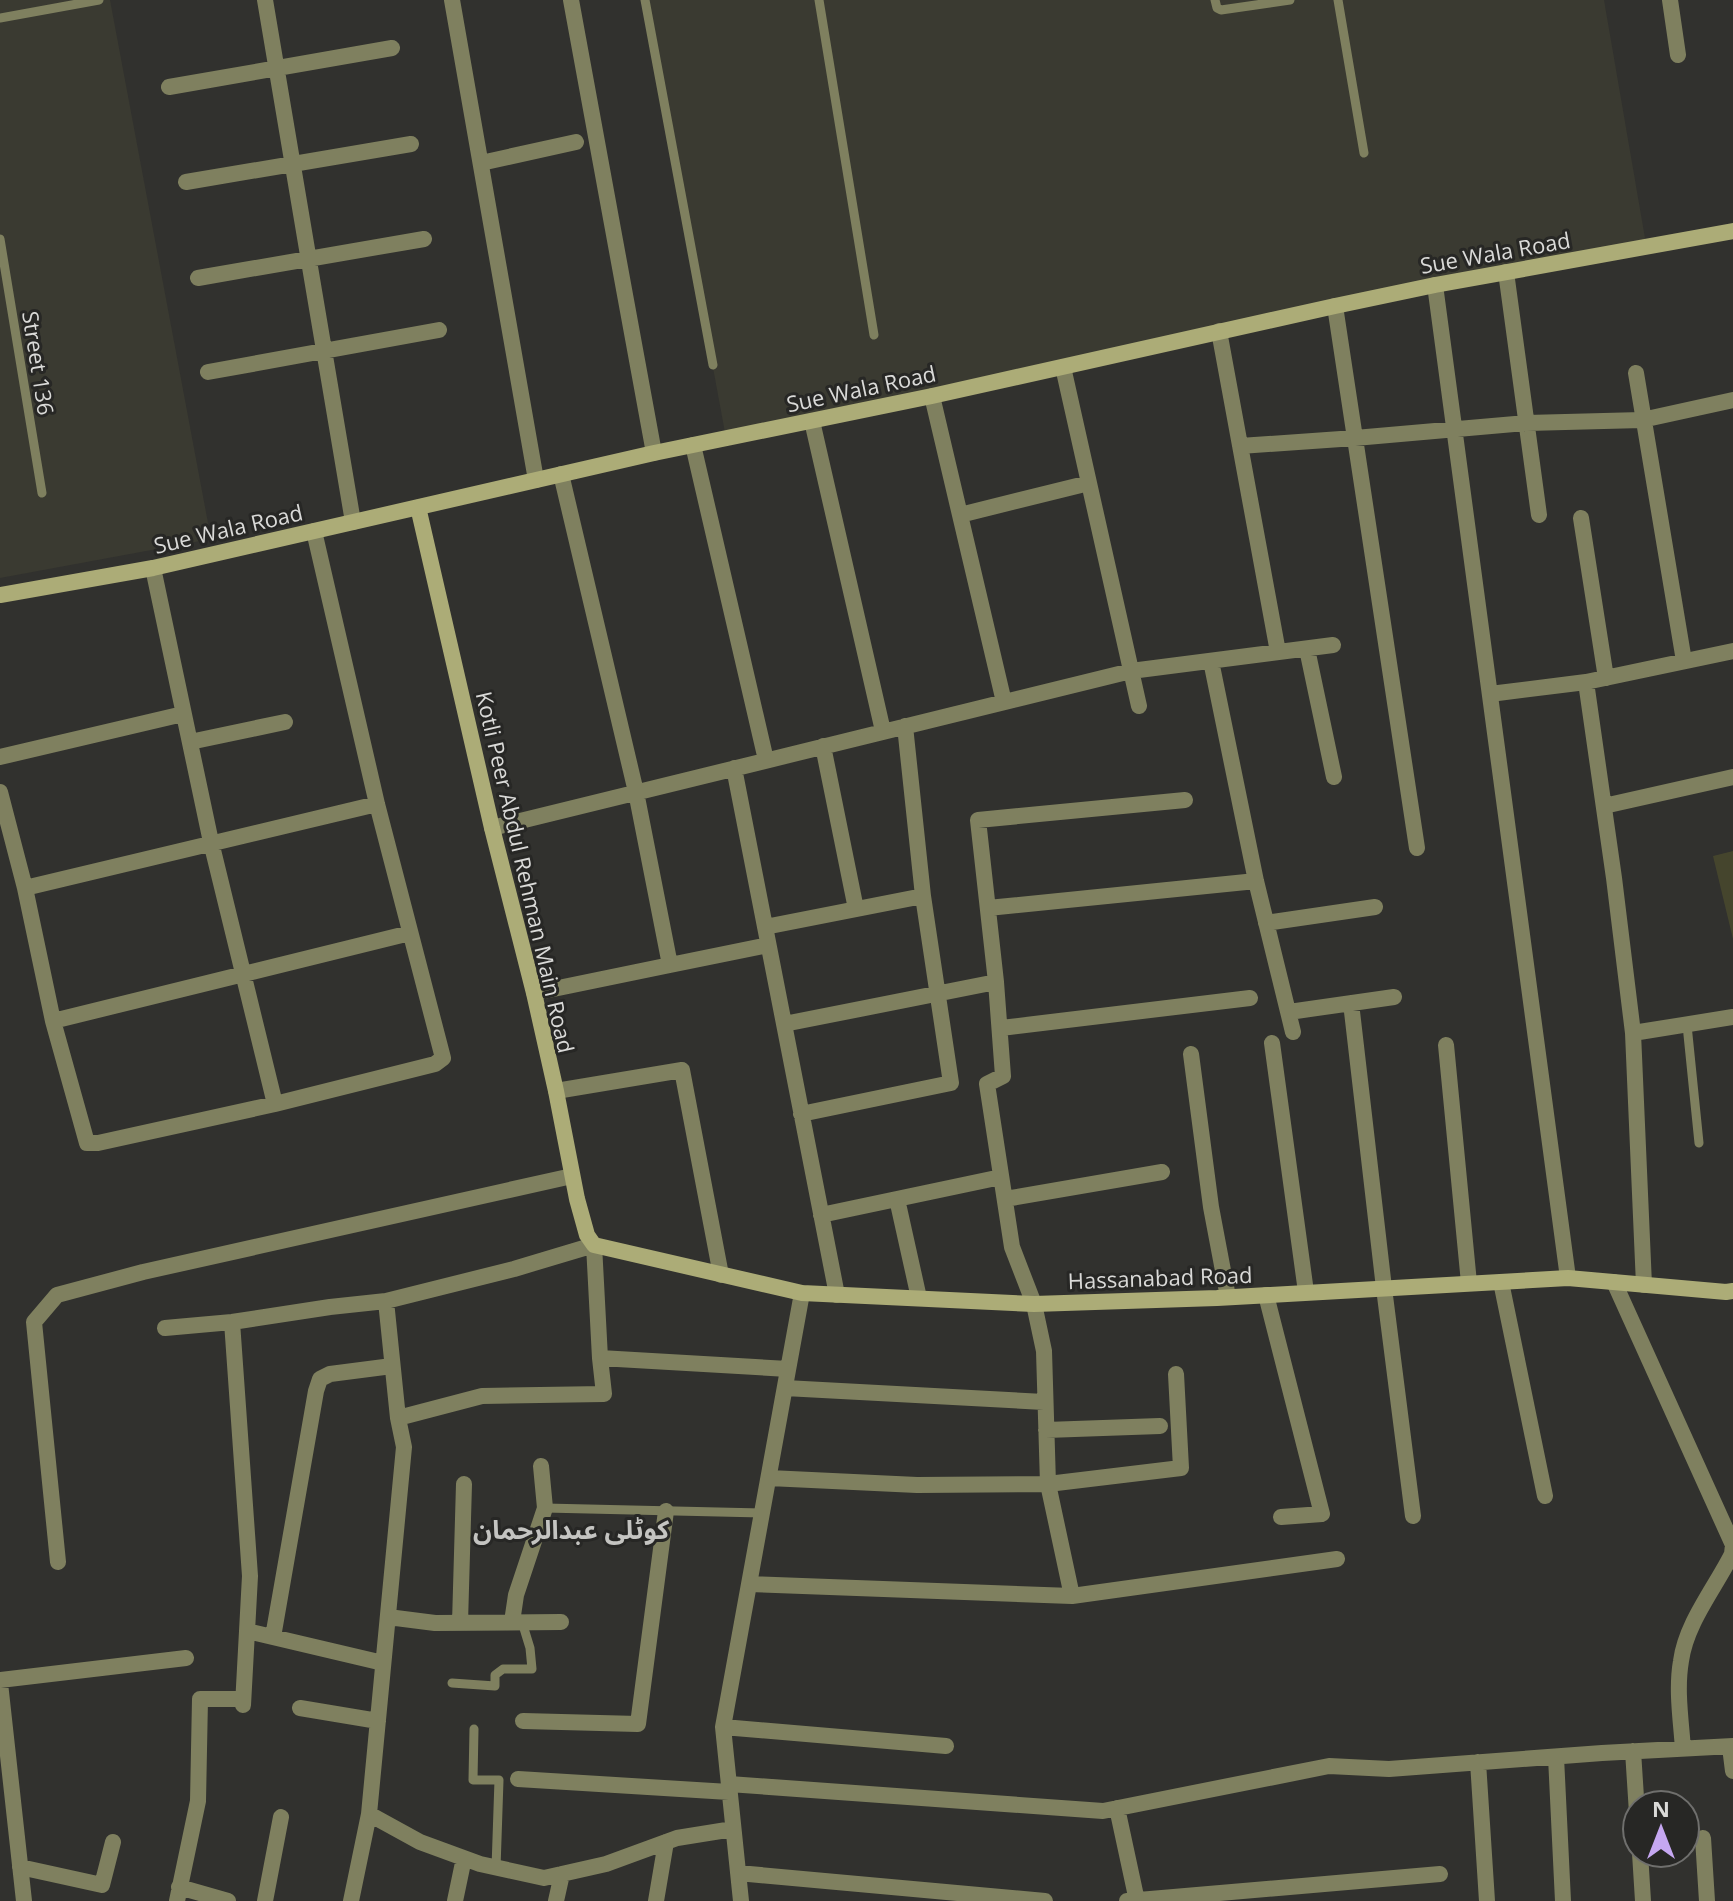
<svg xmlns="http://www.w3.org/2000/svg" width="1733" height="1901" font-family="'Open Sans','Noto Sans Arabic',sans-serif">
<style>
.built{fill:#3a3a31}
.green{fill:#45452d}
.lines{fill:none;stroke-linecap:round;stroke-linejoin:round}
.lane{stroke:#7f805f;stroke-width:9}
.street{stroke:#7f805f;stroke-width:16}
.secondary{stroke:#acac77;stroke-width:16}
.labels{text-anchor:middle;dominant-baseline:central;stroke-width:6;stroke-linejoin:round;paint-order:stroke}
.street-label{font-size:22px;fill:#dadad8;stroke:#272725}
.quarter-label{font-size:26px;font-weight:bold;fill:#c4c4c1;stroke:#272725}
</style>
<rect width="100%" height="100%" fill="#31312e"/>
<path class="built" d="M0,0H110L211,539L0,578Z
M645,0H1604L1646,244L726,438Z"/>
<path class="green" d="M1733,851V939L1713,856Z"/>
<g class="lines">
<path class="lane" d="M645,0L713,365
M819,0L874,335
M1215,0L1217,8L1221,10L1290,0
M1338,0L1364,153
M0,18L99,0
M0,239L42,493
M1687,1025L1699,1143
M545,1508L762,1513
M452,1683L495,1686V1675L503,1669H532L530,1648L522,1622
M474,1729L473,1780H499L496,1868"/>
<path class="street" d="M265,0L353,522
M452,0L536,480
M571,0L654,453
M1670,0L1678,55
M169,87L392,48
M481,163L576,142
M186,182L411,144
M1506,272L1539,515
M198,278L424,239
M1435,285L1568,1278
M1335,306L1417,848
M1219,331L1278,652
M1063,367L1139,706
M208,372L439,330
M1636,373L1684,661
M932,396L1004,702
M812,421L883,731
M693,445L766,760
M1240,446L1355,438L1527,423L1642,420L1733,400
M960,515L1089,483
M1581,518L1606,678
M153,568L211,842L275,1104
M1307,649L1334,777
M1211,661L1256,881L1293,1032
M1490,694L1586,682
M190,742L285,722
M823,746L856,909
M0,757L183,714
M734,768L837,1295
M0,792L25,888L53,1021L87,1143H98L275,1104L435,1064L443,1058L377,804L314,531
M1604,806L1733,777
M492,828L1131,671L1333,645
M25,888L377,804
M988,908L1256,881
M1266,923L1375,907
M765,927L923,896L905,726
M670,965L768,945
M996,982L978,820L1185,800
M534,993L670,965L636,792L561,474
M1351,1003L1384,1288L1413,1516
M1289,1012L1394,997
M53,1021L410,933
M784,1024L996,982L1003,1076L987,1084L1012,1247L1034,1304L1044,1351L1048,1484L1072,1596
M1001,1028L1250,998
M1633,1033L1733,1017
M1272,1043L1306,1292
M1446,1045L1469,1283
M1191,1054L1211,1207L1228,1297
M556,1091L682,1070L721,1275
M801,1114L951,1083L923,896
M897,1199L919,1298
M1005,1199L1162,1172
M821,1215L1001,1177
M1501,1282L1545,1496
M1614,1282L1733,1545L1732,1554C1715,1588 1686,1623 1681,1661C1676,1690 1681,1720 1683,1749
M1644,1285L1633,1033L1614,878L1586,682L1733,651
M1266,1295L1322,1514L1281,1517
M232,1322L250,1576L243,1705
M165,1328L232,1322L330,1307L386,1301L514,1269L594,1245L600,1358L788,1369
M785,1388L1044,1402
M398,1418L482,1396L604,1394L600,1358
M1046,1430L1160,1426
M769,1478L917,1485L1048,1484L1181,1468L1176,1374
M58,1562L34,1322L57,1295L143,1272L572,1176
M749,1584L1072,1596L1337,1559
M388,1617L435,1623L561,1622
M512,1622L516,1595L545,1508L541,1466
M460,1623L464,1484
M247,1631L383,1663
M273,1637L316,1391L320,1379L330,1374L392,1366
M0,1680L186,1658
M0,1683L24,1901
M300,1708L378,1721
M523,1721L638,1724L666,1511
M723,1727L946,1746
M1730,1747L1733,1771
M1633,1751L1637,1813
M1556,1757L1563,1901
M1478,1762L1487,1901
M518,1779L729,1792
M729,1784L1103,1811L1329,1766L1389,1769L1602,1753L1733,1746
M1117,1808L1137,1901
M369,1814L420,1842L480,1864L544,1878L606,1864L677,1838L733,1829
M1703,1838L1707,1901
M1640,1853L1643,1901
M20,1867L102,1885L113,1842
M738,1873L1045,1901
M179,1887L228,1901
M177,1901L198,1801L200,1699H243
M265,1901L281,1817
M351,1901L369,1814L404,1447L398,1418L386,1301
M455,1901L464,1858
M556,1901L562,1874
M656,1901L666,1842
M741,1901L723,1727L802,1293
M1127,1901L1440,1874"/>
<path class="secondary" d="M418,507L492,828L534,993L556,1091L577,1199L587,1235L594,1245L802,1293L1034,1304L1217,1298L1568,1278L1726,1292L1733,1291
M0,595L153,568L654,453L932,396L1335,306L1435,285L1733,231"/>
</g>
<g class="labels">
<g class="street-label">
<text transform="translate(1495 252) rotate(-10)">Sue Wala Road</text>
<text transform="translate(39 363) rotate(81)">Street 136</text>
<text transform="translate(861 388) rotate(-12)">Sue Wala Road</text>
<text transform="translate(228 528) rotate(-13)">Sue Wala Road</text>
<text transform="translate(526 872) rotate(77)">Kotli Peer Abdul Rehman Main Road</text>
<text transform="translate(1160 1277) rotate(-2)">Hassanabad Road</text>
</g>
<g class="quarter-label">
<text x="571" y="1529">کوٹلی عبدالرحمان</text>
</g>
</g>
<g transform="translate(1661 1829)"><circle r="38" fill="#272725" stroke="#6f6f6d" stroke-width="2"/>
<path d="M0-6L14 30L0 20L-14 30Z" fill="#c5a7f1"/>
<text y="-12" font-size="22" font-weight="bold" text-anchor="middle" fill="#dadad8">N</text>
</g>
</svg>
